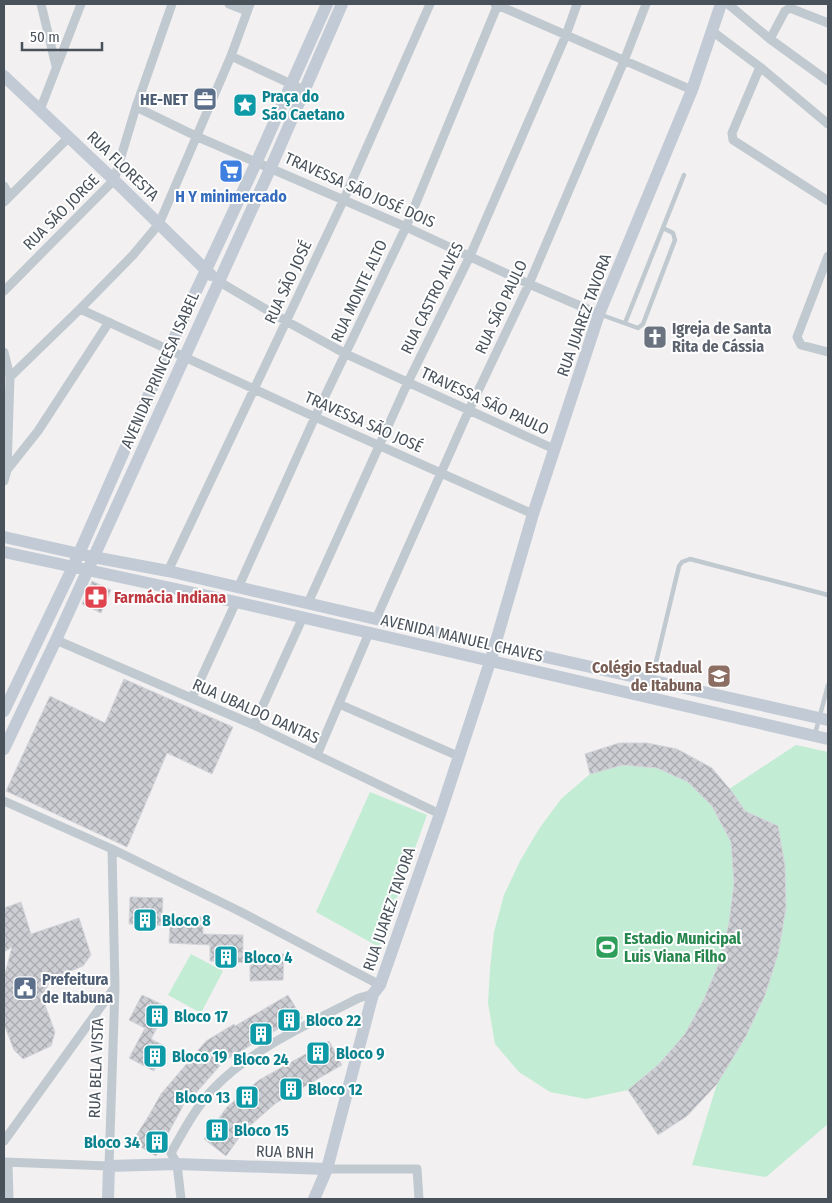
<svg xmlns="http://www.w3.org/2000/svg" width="832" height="1203" font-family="'Fira Sans Condensed',sans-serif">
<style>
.green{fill:#c2ecd4}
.building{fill:url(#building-cross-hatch);stroke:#d4d5da}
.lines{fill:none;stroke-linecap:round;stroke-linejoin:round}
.lane{stroke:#c1c9d0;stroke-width:4.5}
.street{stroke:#c1c9d0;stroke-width:9}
.secondary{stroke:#c2cad5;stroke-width:12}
.labels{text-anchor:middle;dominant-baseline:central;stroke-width:4;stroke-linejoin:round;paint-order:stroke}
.culture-label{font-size:16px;font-weight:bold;fill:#0d838f;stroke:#fff;text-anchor:start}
.service-label{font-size:16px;font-weight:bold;fill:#4e5e75;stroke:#fff;text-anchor:end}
.street-label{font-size:16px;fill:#49525b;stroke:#fff}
.shop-label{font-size:16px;font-weight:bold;fill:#366cbe;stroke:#fff}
.worship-label{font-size:16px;font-weight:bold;fill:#5b616d;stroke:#fff;text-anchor:start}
.health-label{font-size:16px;font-weight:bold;fill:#be3a42;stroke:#fff;text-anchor:start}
.education-label{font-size:16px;font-weight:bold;fill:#785e54;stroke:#fff;text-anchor:end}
.leisure-label{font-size:16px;font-weight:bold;fill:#27864d;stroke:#fff;text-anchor:start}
</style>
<defs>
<pattern id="building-cross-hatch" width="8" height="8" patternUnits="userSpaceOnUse" patternTransform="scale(1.25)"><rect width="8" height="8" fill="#cdced4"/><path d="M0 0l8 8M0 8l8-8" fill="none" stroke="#a8aaaf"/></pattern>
</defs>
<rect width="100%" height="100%" fill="#f2f0f0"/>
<path class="green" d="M796,745L828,752V1124L766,1177L692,1165L717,1084L746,1036L765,995L778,953L786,908L785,866L778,826L745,811L729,789Z
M623,765L657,768L688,782L712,806L731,842L734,883L729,923L719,963L704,999L685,1034L659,1064L628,1090L586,1099L550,1092L519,1072L495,1044L488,1003L490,969L494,932L504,895L520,861L539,829L561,799L590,774Z
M370,792L427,815L379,947L316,912Z
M191,954L223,971L201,1013L168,995Z"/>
<path class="building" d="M92,581L111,590L101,613L82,604Z
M124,679L233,727L212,774L167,753L127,847L6,791L50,696L105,723Z
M619,743H647L677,749L712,768L733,793L745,811L778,826L785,866L786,908L778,954L765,995L746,1036L717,1084L687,1116L658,1135L628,1090L659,1064L685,1034L704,999L719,963L729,923L734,883L731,842L712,806L688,782L657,768L623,765L590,774L585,754Z
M130,897L163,898L162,915L203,917V934L243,935V954H284L283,980L250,981V963L210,961V945L169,943L170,926L129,924Z
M21,902L31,934L79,918L91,955L83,966L51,979L42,997L55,1032L51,1046L23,1059L14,1050L4,1024V972L6,970L12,947L4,952V908Z
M142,995L168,1007L151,1039L165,1046L154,1071L129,1058L145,1028L129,1020Z
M288,995L302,1018L281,1030L280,1028L224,1061L187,1103L185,1102L156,1156L132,1142L148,1117L161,1094L206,1041L234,1024L235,1026Z
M329,1041L342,1065L276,1103L244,1131L226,1156L204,1139L227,1107L259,1080Z"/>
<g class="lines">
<path class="lane" d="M599,314L638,328L643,324L675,240L673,233L663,228
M625,323L684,175
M652,679L679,566L682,562L690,559L828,595
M815,734L828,685"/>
<path class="street" d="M41,4L56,66
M229,4L247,11
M495,4L692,90
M728,4L770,39L828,81
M712,31L760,67L828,124
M770,39L785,11L790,8L828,23
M231,56L304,90
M760,67L732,133L733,140L828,201
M136,107L198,137L406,227L529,284L599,314
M40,110L81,4
M4,186L10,196
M4,202L69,137
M828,256L797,337L801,345L828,352
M218,281L286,321L346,354L554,449
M4,291L114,180L136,107L172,4
M80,309L133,255L159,224L231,56L250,4
M4,352L10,377L7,470L4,481
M10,377L80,309L315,417L533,514
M7,470L38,431L109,322
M168,571L344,199L430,4
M238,588L315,417L406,227L498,4
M308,603L408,382L470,256L566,35L577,4
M376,619L469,410L529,284L624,61L646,4
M56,640L254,725L440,814
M192,698L236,602
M339,704L458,756
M254,725L303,617
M317,755L369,633
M4,801L112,849L239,911L380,985
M4,1141L115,987
M4,1162L109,1166L115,987L112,849
M8,1163L9,1199
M327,1169H417L419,1199
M181,1199L177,1164L171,1153C184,1130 197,1105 216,1086C252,1049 312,1022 359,998L373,994"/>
<path class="secondary" d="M4,76L114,180L211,275
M4,537L93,557L168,571L376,619L828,720
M4,552L236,602L828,739
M4,711L73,567L169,349L257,161L327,4
M4,749L56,640L271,167L342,4
M108,1199L109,1166L177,1164L327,1169
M314,1199L327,1169L373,994L380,985L440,814L490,662L533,514L599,314L692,90L721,4"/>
</g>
<defs>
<g id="office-square" transform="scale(1.25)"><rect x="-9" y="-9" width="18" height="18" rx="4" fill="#5c6f8a" stroke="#fff"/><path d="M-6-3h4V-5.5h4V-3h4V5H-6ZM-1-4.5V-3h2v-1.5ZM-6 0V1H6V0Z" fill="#fff"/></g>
<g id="sight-square" transform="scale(1.25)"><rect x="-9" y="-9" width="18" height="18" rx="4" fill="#0f9aa8" stroke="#fff"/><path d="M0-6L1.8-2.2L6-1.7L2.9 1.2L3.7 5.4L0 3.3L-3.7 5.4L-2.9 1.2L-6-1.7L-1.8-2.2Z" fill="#fff"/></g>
<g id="supermarket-square" transform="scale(1.25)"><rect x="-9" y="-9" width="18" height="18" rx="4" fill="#3f7fe0" stroke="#fff"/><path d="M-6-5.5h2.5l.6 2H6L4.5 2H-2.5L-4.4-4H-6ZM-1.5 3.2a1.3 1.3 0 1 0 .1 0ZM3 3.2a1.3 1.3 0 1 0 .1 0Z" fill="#fff"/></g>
<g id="church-square" transform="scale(1.25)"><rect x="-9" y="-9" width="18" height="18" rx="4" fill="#6b7280" stroke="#fff"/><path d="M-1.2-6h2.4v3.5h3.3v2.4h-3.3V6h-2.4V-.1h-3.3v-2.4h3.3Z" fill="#fff"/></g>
<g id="pharmacy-square" transform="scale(1.25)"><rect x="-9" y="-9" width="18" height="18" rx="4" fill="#e0444e" stroke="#fff"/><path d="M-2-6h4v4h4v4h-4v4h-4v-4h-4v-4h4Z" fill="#fff"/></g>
<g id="school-square" transform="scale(1.25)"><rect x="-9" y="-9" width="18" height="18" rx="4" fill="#8d6e63" stroke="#fff"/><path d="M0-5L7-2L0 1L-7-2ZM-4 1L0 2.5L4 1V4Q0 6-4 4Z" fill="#fff"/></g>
<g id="building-square" transform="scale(1.25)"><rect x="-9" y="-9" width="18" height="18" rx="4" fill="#0f9aa8" stroke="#fff"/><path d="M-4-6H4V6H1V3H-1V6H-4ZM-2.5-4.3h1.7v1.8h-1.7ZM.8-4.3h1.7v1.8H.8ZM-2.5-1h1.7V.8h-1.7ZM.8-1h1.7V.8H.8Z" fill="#fff"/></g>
<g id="stadium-square" transform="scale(1.25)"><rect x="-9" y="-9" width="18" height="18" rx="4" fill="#2e9e5b" stroke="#fff"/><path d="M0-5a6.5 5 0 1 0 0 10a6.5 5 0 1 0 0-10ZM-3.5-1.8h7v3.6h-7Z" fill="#fff"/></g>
<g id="civic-square" transform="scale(1.25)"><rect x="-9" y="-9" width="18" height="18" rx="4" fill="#5c6f8a" stroke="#fff"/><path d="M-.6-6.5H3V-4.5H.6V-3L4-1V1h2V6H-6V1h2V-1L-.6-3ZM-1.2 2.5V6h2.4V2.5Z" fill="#fff"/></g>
</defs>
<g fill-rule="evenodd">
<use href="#office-square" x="205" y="99"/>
<use href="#sight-square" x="245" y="105"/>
<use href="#supermarket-square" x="231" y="171"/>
<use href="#church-square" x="655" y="337"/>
<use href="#pharmacy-square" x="96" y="597"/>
<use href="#school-square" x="719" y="676"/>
<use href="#building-square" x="145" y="920"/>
<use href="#stadium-square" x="607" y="947"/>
<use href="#building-square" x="226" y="957"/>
<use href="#civic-square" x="25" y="988"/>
<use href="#building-square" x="157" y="1016"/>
<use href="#building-square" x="289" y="1020"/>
<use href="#building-square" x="261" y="1034"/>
<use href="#building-square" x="318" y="1053"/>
<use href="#building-square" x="155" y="1056"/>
<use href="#building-square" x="291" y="1089"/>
<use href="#building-square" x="247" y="1097"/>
<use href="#building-square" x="217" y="1130"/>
<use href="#building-square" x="157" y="1142"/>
</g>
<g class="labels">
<g class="culture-label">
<text x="262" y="96">Praça do<tspan x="262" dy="18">São Caetano</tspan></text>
<text x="162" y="920">Bloco 8</text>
<text x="244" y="957">Bloco 4</text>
<text x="174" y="1016">Bloco 17</text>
<text x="306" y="1020">Bloco 22</text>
<text x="336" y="1053">Bloco 9</text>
<text x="172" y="1056">Bloco 19</text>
<text x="261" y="1059" text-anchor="middle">Bloco 24</text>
<text x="308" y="1089">Bloco 12</text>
<text x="230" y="1097" text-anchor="end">Bloco 13</text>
<text x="234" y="1130">Bloco 15</text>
<text x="140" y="1142" text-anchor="end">Bloco 34</text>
</g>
<g class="service-label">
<text x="188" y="99">HE-NET</text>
<text x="42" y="979" text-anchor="start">Prefeitura<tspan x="42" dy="18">de Itabuna</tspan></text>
</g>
<g class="street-label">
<text transform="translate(123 166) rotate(44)">RUA FLORESTA</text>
<text transform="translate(360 190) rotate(24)">TRAVESSA SÃO JOSÉ DOIS</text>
<text transform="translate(61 212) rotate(-45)">RUA SÃO JORGE</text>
<text transform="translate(288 282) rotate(-65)">RUA SÃO JOSÉ</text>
<text transform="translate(359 291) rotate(-65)">RUA MONTE ALTO</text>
<text transform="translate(432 298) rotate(-64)">RUA CASTRO ALVES</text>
<text transform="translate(501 307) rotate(-65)">RUA SÃO PAULO</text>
<text transform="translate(584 315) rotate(-70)">RUA JUAREZ TAVORA</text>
<text transform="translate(160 370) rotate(-66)">AVENIDA PRINCESA ISABEL</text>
<text transform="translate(485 401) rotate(25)">TRAVESSA SÃO PAULO</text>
<text transform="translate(364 422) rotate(24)">TRAVESSA SÃO JOSÉ</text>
<text transform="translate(462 638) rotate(13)">AVENIDA MANUEL CHAVES</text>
<text transform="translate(256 711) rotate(24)">RUA UBALDO DANTAS</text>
<text transform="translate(389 909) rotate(-71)">RUA JUAREZ TAVORA</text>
<text transform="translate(96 1068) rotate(-88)">RUA BELA VISTA</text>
<text transform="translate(285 1152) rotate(2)">RUA BNH</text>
</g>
<g class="shop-label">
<text x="231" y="196">H Y minimercado</text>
</g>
<g class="worship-label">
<text x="672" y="328">Igreja de Santa<tspan x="672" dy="18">Rita de Cássia</tspan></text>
</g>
<g class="health-label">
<text x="114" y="597">Farmácia Indiana</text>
</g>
<g class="education-label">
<text x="702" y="667">Colégio Estadual<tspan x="702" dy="18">de Itabuna</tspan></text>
</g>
<g class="leisure-label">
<text x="624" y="938">Estadio Municipal<tspan x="624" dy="18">Luis Viana Filho</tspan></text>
</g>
</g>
<rect width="832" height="1203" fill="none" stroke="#49525b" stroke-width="10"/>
<path d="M22 42v8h80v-8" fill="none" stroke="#49525b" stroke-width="2.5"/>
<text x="30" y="42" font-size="15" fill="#49525b" stroke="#ffffff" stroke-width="4" paint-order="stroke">50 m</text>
</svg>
